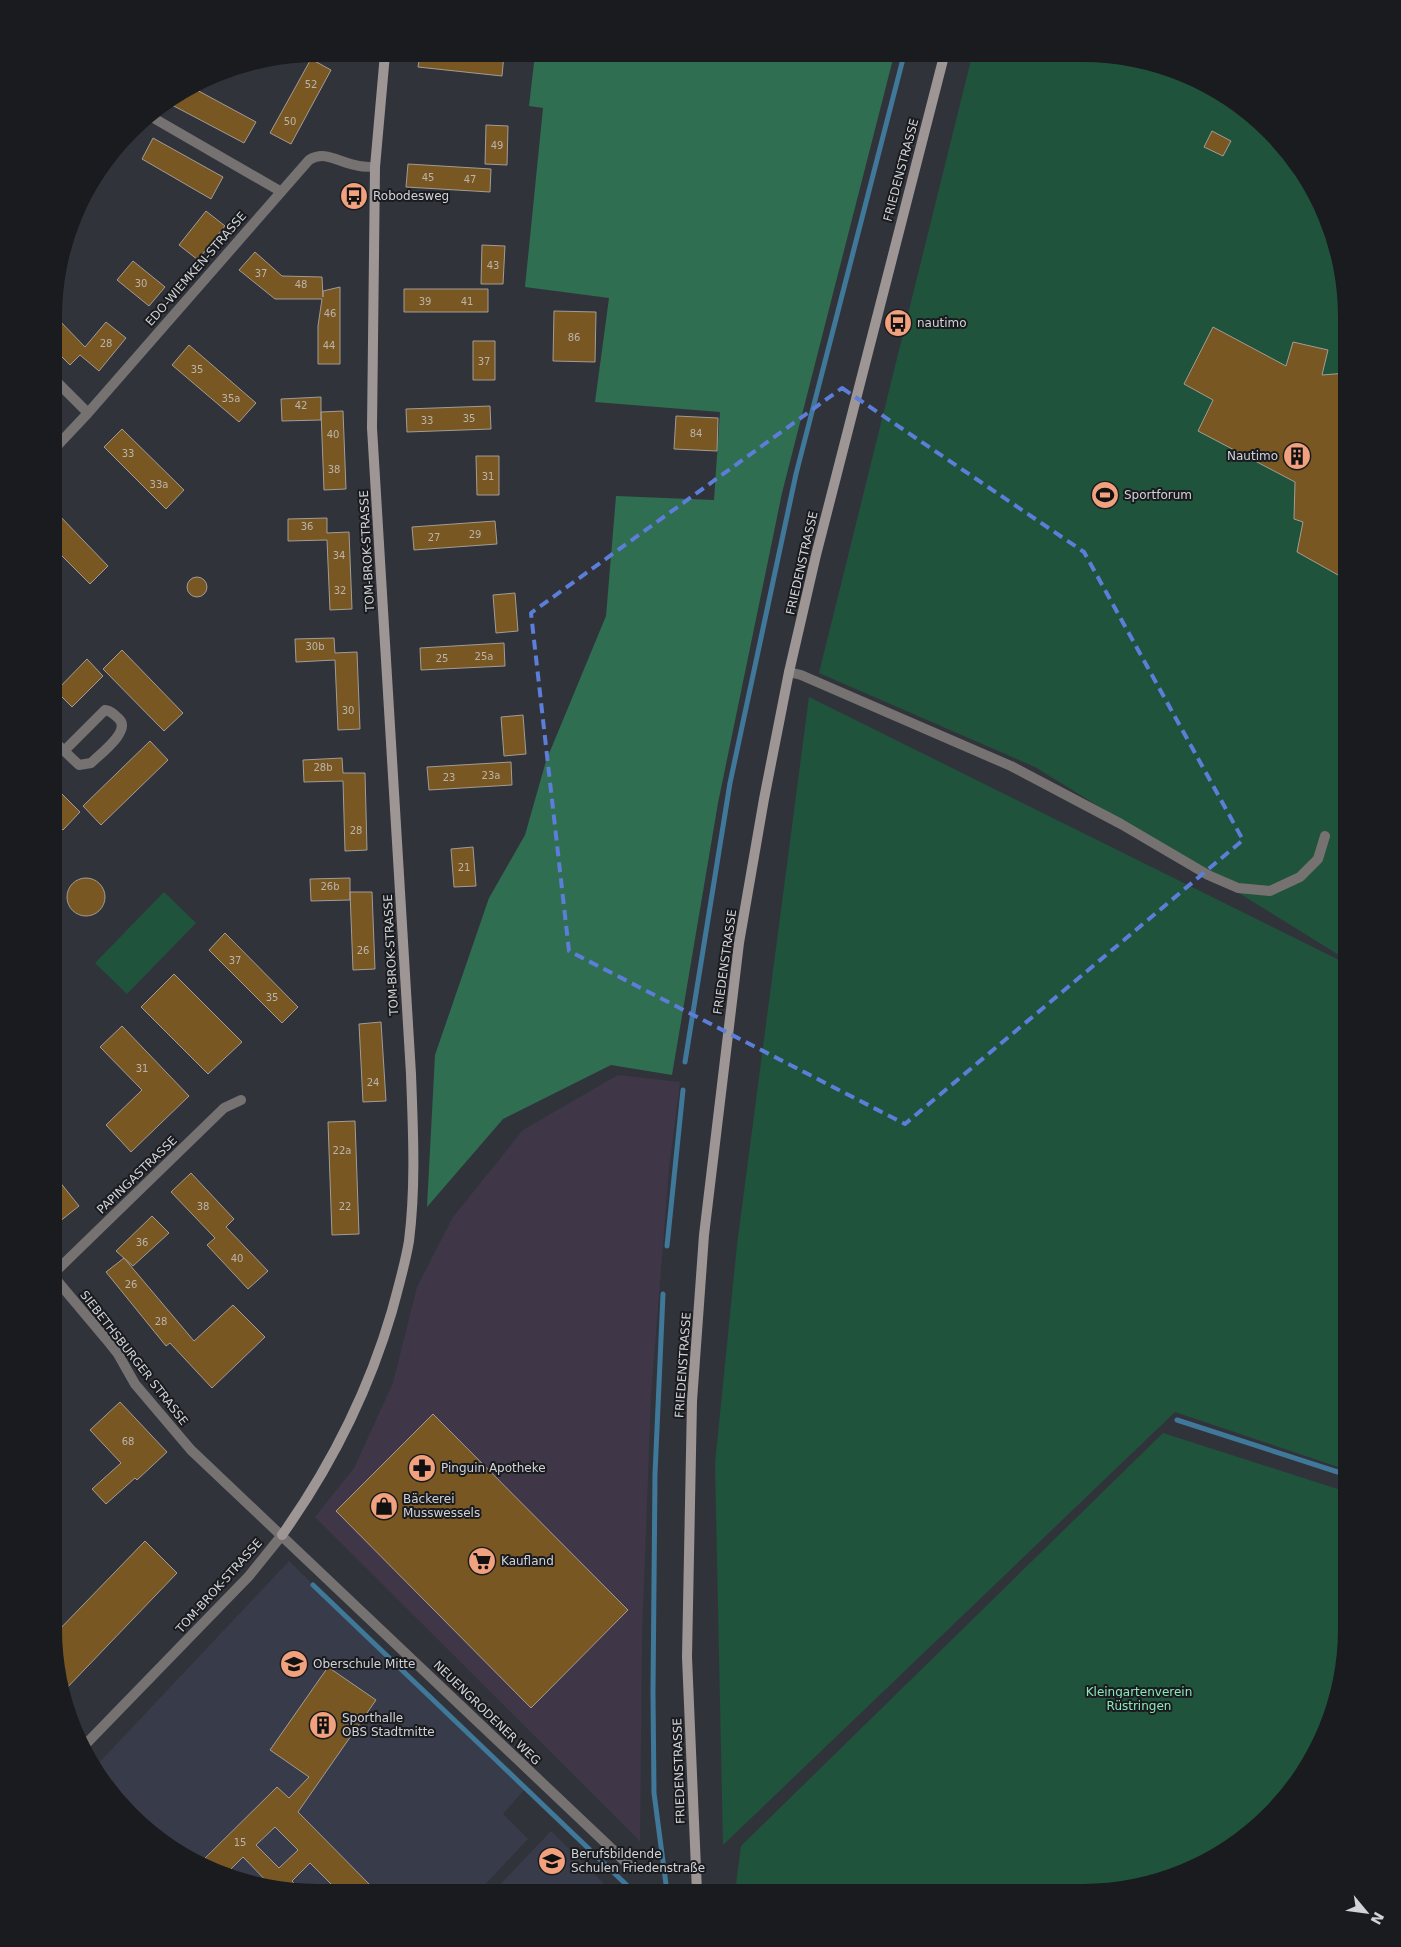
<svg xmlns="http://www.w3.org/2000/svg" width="1401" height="1947" font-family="'DejaVu Sans',sans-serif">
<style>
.commercial{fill:#3f3747}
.built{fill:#383b49}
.green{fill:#20533c}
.forest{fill:#2f6e51}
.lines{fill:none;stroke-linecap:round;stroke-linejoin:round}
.stream{stroke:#40789a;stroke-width:5}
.building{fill:#785723;stroke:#a39c94;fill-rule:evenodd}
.street{stroke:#777272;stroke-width:10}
.secondary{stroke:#9e9695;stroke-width:10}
.marked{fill:none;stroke:#5c7dd8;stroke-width:4;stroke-dasharray:10 6;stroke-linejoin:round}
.labels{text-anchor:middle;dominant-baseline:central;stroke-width:4;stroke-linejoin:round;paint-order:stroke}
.number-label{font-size:10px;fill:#bbb4ab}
.street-label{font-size:12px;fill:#d1d3d8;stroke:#1a1b1e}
.poi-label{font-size:12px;fill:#d1d3d8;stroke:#1a1b1e;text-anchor:start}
.park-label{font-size:12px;fill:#8be8bb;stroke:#1a1b1e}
</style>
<rect width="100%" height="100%" fill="#31333b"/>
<path class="commercial" d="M618,1075L680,1082L669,1169L651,1396L642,1635L640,1841L315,1517L354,1468L393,1383L417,1287L453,1217L523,1130Z"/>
<path class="built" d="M289,1561L525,1789L503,1814L528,1839L478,1892L284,1891L233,1879L171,1849L119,1803L95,1767Z
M551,1831L612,1892H493Z"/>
<path class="green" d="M972,56H1118L1184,74L1244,108L1293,157L1320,201L1342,266L1347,317V960L1035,767L819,673Z
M809,697L1347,964V1470L1175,1412L723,1845L715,1464L737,1245Z
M164,892L196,923L127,994L95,963Z
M1163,1433L1347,1492V1647L1333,1714L1303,1776L1257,1828L1200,1866L1135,1888L1084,1893L735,1892L741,1846Z"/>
<path class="forest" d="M535,54L894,55L782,493L718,803L672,1075L611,1065L503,1119L427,1207L435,1055L489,898L525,835L546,761L606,616L616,496L714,500L720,412L595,402L609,298L525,287L543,108L529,106Z"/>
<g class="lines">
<path class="stream" d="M685,1062L730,783L796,474L904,55
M667,1246L683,1090
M663,1294L655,1474L653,1693L654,1793L667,1892
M1177,1420L1347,1475
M313,1585L634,1892"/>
</g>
<path class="building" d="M420,54H504L502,76L418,67Z
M311,59L331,70L291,144L270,133Z
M195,89L256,122L244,143L170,104Z
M486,125L508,126L507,165L485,164Z
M1212,131L1231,141L1223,156L1204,147Z
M153,138L223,177L211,199L142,159Z
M408,164L491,169L490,192L406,187Z
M206,211L225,226L198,260L179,245Z
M482,245L505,246L503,284H481Z
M255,252L282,276L322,277L323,297V291L340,287V364H318V326L322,299H275L239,270Z
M133,261L165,287L149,306L117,280Z
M404,289H488V312H404Z
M554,311L596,312L595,362L553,361Z
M56,317L85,347L106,322L126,338L99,371L80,355L70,365L56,351Z
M1213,327L1286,366L1293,342L1328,350L1322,375L1347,373V580L1297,552L1303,522L1294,519L1295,482L1198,431L1213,400L1184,384Z
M473,341H495V380H473Z
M189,345L256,403L239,422L172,365Z
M321,397V420L282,421L281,399Z
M490,406L491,429L407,432L406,409Z
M343,411L346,489L324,490L321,412Z
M676,416L718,418L717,451L674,449Z
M122,429L184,490L166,509L104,447Z
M476,456H499V495H477Z
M56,512L108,566L90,584L56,550Z
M327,518V533L349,532L352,609L330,610L327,540L288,541V519Z
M495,521L497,544L414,550L412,527Z
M187 587a10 10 0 1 1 20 0a10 10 0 1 1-20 0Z
M515,593L518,631L496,633L493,595Z
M334,638L335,653L357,652L360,729L338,730L335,660L296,662L295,639Z
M504,643L505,666L421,670L420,648Z
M122,650L183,713L164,731L103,669Z
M87,659L103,676L72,707L56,691Z
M523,715L526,754L504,756L501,717Z
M150,741L168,760L101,825L83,806Z
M342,758L343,773H365L367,850L345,851L343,781L304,782L303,760Z
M511,762L512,785L429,790L427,767Z
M55,787L80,812L63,830L55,823Z
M473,847L476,886L454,887L451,849Z
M350,878V900L311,901L310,879Z
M67 897a19 19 0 1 1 38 0a19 19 0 1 1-38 0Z
M350,892H372L375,969L353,970Z
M225,933L298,1007L282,1023L209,950Z
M174,974L242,1042L208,1074L141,1007Z
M381,1022L386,1101L363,1102L359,1024Z
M122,1026L189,1096L131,1152L106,1125L142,1090L100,1047Z
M355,1121L359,1234L332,1235L328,1122Z
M191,1173L234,1219L226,1227L268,1271L248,1289L207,1245L215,1238L171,1192Z
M55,1176L79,1206L54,1226V1198Z
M152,1216L169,1233L133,1266L116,1251Z
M124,1258L194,1341L233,1305L265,1337L212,1388L170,1343L166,1346L106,1272Z
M120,1402L167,1452L137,1480L135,1478L106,1504L92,1489L121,1463L90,1430Z
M433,1414L628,1610L531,1708L336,1511Z
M145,1541L177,1573L63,1692L59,1681L54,1635Z
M328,1667L376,1700L298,1812L376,1891H338L310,1863L292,1881L302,1891H284L274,1889L243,1857L225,1875L200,1863L277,1787L289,1798L309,1777L270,1750ZM275,1827L298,1850L279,1868L256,1845Z"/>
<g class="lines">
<path class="street" d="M150,116L280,191
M56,381L88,413
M56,447L88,413L309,160C325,150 338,162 355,165C361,167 369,167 375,167
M789,672L801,675L1011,766L1121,824L1208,875L1238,888L1270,891L1300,877L1318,859L1325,836
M55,742L79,765L91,763C100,754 133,730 118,718C114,714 111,711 105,710L64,751
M54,1273L224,1108L241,1100
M54,1277L106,1339L118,1354L135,1384L191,1450L632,1868
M82,1748L249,1576L282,1535"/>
<path class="secondary" d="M282,1535C331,1466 368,1393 392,1311C398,1288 405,1265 409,1241C416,1185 413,1130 411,1074L372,428L375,167L385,54
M697,1892L687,1657L692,1401L704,1235L739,943L764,799L789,672L816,555L944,56"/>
</g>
<path class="marked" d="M842,388L1084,552L1243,840L905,1124L569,951L531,613Z"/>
<defs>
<g id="bus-disc" transform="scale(1.4375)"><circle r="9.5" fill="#f1a17d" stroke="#1a1b1e"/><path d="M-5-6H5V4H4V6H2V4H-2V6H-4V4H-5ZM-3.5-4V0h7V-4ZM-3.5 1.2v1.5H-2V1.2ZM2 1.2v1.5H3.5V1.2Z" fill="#111"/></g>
<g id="building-disc" transform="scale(1.4375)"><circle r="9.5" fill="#f1a17d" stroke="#1a1b1e"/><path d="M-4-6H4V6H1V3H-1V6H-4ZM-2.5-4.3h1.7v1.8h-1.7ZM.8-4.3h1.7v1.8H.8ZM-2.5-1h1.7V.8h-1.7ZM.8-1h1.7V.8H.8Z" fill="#111"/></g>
<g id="stadium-disc" transform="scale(1.4375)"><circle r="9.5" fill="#f1a17d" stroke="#1a1b1e"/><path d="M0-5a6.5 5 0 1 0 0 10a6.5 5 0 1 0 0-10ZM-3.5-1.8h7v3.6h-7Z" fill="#111"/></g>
<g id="pharmacy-disc" transform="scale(1.4375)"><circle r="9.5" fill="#f1a17d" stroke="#1a1b1e"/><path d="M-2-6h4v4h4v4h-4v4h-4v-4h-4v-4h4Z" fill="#111"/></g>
<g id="shop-disc" transform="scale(1.4375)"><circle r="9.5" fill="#f1a17d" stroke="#1a1b1e"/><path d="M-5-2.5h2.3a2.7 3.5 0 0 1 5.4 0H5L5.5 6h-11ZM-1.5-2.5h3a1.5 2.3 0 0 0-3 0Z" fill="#111"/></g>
<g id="supermarket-disc" transform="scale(1.4375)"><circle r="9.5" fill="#f1a17d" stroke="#1a1b1e"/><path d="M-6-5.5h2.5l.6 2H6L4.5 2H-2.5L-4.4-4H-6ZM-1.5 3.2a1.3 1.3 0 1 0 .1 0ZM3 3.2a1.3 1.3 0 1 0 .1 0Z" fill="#111"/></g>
<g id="school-disc" transform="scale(1.4375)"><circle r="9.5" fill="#f1a17d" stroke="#1a1b1e"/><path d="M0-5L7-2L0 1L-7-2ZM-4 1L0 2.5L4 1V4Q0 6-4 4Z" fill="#111"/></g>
</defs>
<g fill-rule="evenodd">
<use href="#bus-disc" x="354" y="196"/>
<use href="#bus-disc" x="898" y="323"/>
<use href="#building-disc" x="1297" y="456"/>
<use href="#stadium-disc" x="1105" y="495"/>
<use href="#pharmacy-disc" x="422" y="1468"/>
<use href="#shop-disc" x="384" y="1506"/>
<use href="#supermarket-disc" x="482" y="1561"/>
<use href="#school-disc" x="294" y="1664"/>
<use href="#building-disc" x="323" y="1725"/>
<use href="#school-disc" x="552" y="1861"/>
</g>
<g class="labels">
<g class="number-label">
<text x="311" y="84">52</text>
<text x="290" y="121">50</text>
<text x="497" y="145">49</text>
<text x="428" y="177">45</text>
<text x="470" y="179">47</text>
<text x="493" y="265">43</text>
<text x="261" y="273">37</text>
<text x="141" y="283">30</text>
<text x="301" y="284">48</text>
<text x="425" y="301">39</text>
<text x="467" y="301">41</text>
<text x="330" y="313">46</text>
<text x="574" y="337">86</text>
<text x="106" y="343">28</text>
<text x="329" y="345">44</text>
<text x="484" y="361">37</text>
<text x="197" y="369">35</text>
<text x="231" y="398">35a</text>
<text x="301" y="405">42</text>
<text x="469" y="418">35</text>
<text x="427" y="420">33</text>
<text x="696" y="433">84</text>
<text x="333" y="434">40</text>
<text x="128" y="453">33</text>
<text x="334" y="469">38</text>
<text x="488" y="476">31</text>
<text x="159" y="484">33a</text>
<text x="307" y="526">36</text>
<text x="475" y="534">29</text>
<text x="434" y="537">27</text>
<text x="339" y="555">34</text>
<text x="340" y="590">32</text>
<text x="315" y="646">30b</text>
<text x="484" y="656">25a</text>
<text x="442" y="658">25</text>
<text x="348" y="710">30</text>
<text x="323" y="767">28b</text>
<text x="491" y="775">23a</text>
<text x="449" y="777">23</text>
<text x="356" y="830">28</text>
<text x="464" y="867">21</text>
<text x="330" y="886">26b</text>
<text x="363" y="950">26</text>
<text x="235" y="960">37</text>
<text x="272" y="997">35</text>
<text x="142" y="1068">31</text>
<text x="373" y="1082">24</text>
<text x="342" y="1150">22a</text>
<text x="203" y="1206">38</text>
<text x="345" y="1206">22</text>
<text x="142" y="1242">36</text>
<text x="237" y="1258">40</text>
<text x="131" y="1284">26</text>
<text x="161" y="1321">28</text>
<text x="128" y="1441">68</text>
<text x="240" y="1842">15</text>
</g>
<g class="street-label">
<text transform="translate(901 170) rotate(-75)">FRIEDENSTRASSE</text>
<text transform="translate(196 269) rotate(-49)">EDO-WIEMKEN-STRASSE</text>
<text transform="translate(367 551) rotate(-93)">TOM-BROK-STRASSE</text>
<text transform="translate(802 563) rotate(-77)">FRIEDENSTRASSE</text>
<text transform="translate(391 955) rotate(-93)">TOM-BROK-STRASSE</text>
<text transform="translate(725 962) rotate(-82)">FRIEDENSTRASSE</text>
<text transform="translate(137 1175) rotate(-44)">PAPINGASTRASSE</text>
<text transform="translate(134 1358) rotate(52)">SIEBETHSBURGER STRASSE</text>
<text transform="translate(683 1365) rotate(-86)">FRIEDENSTRASSE</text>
<text transform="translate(219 1586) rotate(-48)">TOM-BROK-STRASSE</text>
<text transform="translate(487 1713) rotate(44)">NEUENGRODENER WEG</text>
<text transform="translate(679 1771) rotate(-92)">FRIEDENSTRASSE</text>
</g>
<g class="poi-label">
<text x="373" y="196">Robodesweg</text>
<text x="917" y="323">nautimo</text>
<text x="1278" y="456" text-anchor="end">Nautimo</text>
<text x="1124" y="495">Sportforum</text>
<text x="441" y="1468">Pinguin Apotheke</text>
<text x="403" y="1499">Bäckerei<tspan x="403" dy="14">Musswessels</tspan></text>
<text x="501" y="1561">Kaufland</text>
<text x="313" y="1664">Oberschule Mitte</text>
<text x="342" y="1718">Sporthalle<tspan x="342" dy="14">OBS Stadtmitte</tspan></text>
<text x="571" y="1854">Berufsbildende<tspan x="571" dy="14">Schulen Friedenstraße</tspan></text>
</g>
<g class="park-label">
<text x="1139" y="1692">Kleingartenverein<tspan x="1139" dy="14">Rüstringen</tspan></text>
</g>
</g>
<path d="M0 0H1401V1947H0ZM317 62H1083A255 255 0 0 1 1338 317V1629A255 255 0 0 1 1083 1884H317A255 255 0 0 1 62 1629V317A255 255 0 0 1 317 62Z" fill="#1a1b1e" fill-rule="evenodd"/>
<g transform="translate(1366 1912) rotate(119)" stroke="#1a1b1e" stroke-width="4" paint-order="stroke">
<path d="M0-4L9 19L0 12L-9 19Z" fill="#d1d3d8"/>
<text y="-8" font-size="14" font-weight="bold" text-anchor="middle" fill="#d1d3d8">N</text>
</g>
</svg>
